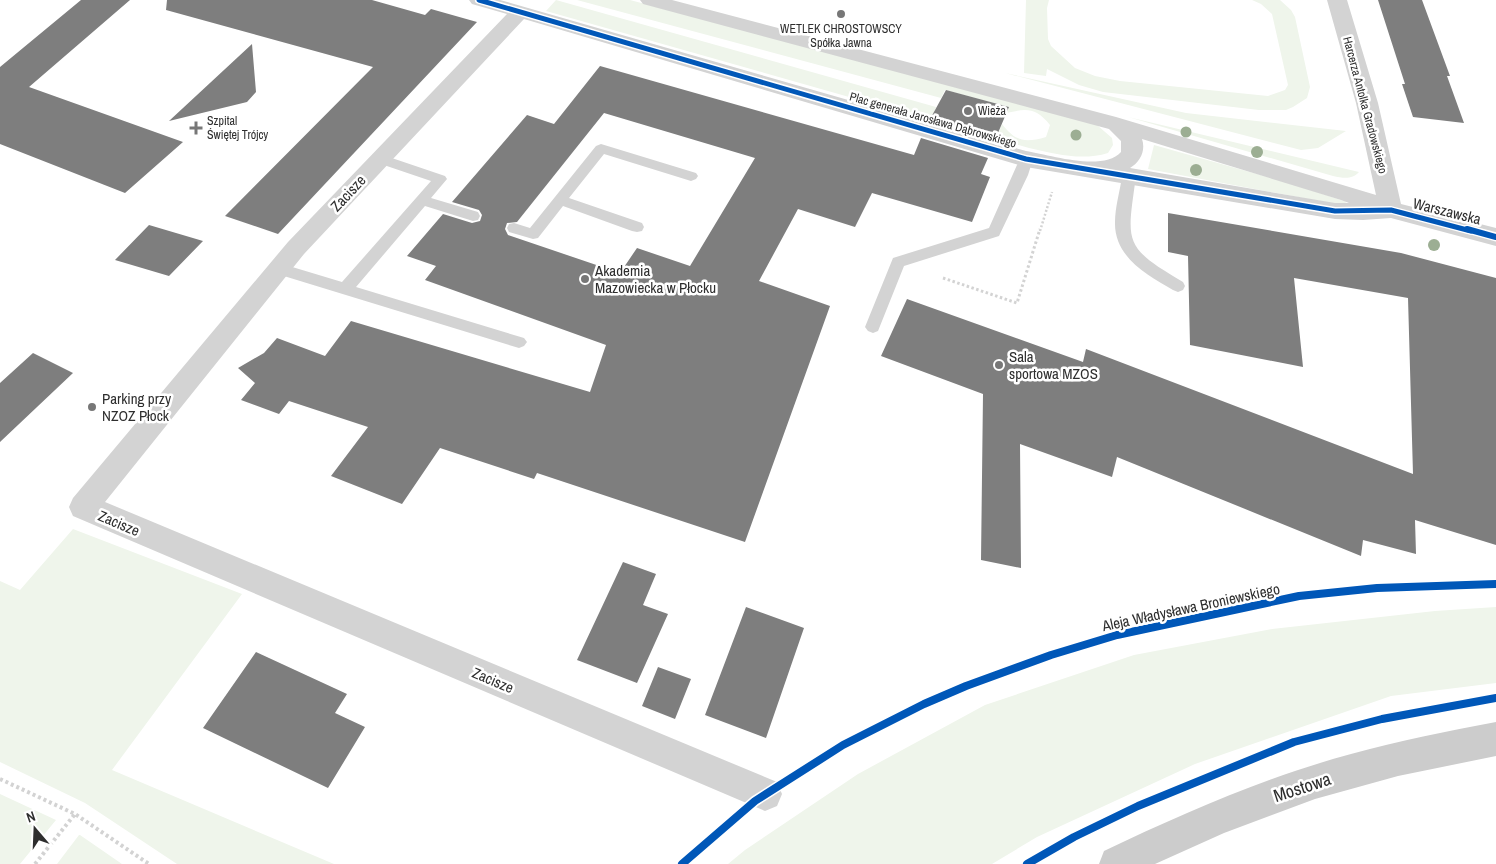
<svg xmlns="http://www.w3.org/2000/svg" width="1496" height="864" font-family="'Archivo Narrow',sans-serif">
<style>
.green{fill:#eff5eb}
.building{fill:#7e7e7e;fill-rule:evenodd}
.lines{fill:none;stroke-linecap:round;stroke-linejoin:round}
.path-far2{stroke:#d3d3d3;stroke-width:2.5;stroke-dasharray:2 2;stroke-linecap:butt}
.path-far1{stroke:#d3d3d3;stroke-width:3;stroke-dasharray:2.5 2.5;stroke-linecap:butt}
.path{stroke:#d3d3d3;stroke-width:4;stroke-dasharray:3 3;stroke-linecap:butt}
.service{fill:#d3d3d3;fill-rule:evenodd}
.minor{fill:#d3d3d3;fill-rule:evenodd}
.secondary{fill:#ccc;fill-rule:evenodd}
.cycleway-far2-casing{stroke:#fff;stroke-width:8}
.cycleway-far1-casing{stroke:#fff;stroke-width:9}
.cycleway-casing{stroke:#fff;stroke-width:11}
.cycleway-far2{stroke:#0057b8;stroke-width:5}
.cycleway-far1{stroke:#0057b8;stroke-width:6}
.cycleway{stroke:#0057b8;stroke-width:8}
.tree{fill:#9cae93}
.poi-dot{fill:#777;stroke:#fff;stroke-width:2}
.labels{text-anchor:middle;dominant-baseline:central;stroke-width:5;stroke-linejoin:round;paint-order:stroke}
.far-poi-label{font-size:12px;fill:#2e2e2e;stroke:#fff;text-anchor:start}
.far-street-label{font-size:12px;fill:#2e2e2e;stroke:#fff}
.street-label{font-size:15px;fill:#2e2e2e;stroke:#fff}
.poi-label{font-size:15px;fill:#2e2e2e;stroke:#fff;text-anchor:start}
.near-street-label{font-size:18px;fill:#2e2e2e;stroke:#fff}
</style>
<rect width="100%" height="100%" fill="#fff"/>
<path class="green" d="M556,0L936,107L933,116L998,134L1002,124C1016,142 1025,143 1046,137L1050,125C1036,108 1027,108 1007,113L1009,107L945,90L941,98L577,0H630L1049,111L1097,125L1112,138L1113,145L1108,153C1082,161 1055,154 1029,148L546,11Z
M1026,0H1049L1047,8L1048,39L1051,46L1075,68L1095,76L1120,81L1268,96L1285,90L1288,85L1272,14L1261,4L1252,0H1280L1291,10L1295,17L1310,87L1307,98L1293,107L1286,110H1259L1103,92L1079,85L1047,69L1046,76L1024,73Z
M1005,73L1186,113L1346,131L1318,148L1301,150Z
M1128,117L1359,172C1352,180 1343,178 1333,176Z
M1154,145L1289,183L1347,202L1341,205L1148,169Z
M73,529L242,594L112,770L334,864H177L85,803L0,762V581L20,590Z
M1496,607V683L1391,696L1195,764L1037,837L992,864H728L745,850L858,774L985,705L1134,655L1272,629L1435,611Z
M0,794L56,820L20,864H0Z
M79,835H80L122,864H57Z"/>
<path class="building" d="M81,0H130L29,87L183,142L125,193L0,144V67Z
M167,0H372L425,15L431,9L477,22L278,234L225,216L373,67L166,10Z
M1378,0H1422L1450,76H1447L1464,123L1413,117L1402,84H1405Z
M252,44L256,92L247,102L169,121Z
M600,66L914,155L921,138L988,158L981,174L990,177L972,222L872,193L855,227L798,209L759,281L830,306L745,542L537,473L534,479L440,448L402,504L331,476L368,427L289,401L279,414L241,400L255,383L238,368L264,353L277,338L325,356L351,321L590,392L606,345L425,280L436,266L407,256L443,214L472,223L480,221L482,215L479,210L452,202L527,115L554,124ZM604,113L755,158L690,266L637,248L620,273L508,235L505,229L507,223L517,222Z
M946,90L1009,107L995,140L929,121Z
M1168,213L1401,253L1496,278V545L1415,520L1416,554L1363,540L1361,556L1117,457L1112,477L1020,444L1021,568L981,560L983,394L881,356L907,299L1083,362L1086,349L1413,474L1408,298L1294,278L1303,367L1190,345L1188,256L1168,252Z
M149,225L203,241L169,276L115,260Z
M33,353L73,373L0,442V383Z
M623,562L656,574L643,605L668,614L637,683L577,660Z
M746,607L804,628L766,738L705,715Z
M256,652L347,694L335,713L365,727L328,788L203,728Z
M658,667L691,679L675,719L642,706Z"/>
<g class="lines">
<path class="path-far2" d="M1040,231L1052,192"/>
<path class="path-far1" d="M943,278L1017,303L1040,229"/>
<path class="path" d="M796,774C936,685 1100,633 1263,604C1287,600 1312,594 1337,591C1390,585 1443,584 1496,584
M0,779L75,814L149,864
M35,864L75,814
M682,864L733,820"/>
<path class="service" d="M601,144L696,173L698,176L696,179L691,181L604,154L569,198L642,223L644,227L642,231L637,232L632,231L563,206L538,238L533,239L509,232L507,228L509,224L514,223L530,228L596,146Z
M380,154L445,176L447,179L431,198L478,212L480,216L478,220L473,221L425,206L356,287L524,338L527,342L524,346L519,348L274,273L272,269L274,265L279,263L342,282L431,181L375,162L373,159L375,156Z
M1026,154L1031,156L1033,159L1028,175L999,236L904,266L878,331L873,333L868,331L865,327L893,258L989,228L1021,156Z
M1129,171L1134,173L1136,176C1127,243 1122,246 1183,282L1185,286L1183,290L1178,292L1173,290C1147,275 1114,257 1115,222C1115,207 1120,191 1122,176L1124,173Z"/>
<path class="minor" d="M469,0H500L1026,151C1050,155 1103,172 1121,152V141L1109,129L643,4L640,0H672L1116,117L1376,195L1356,103L1327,0H1347L1378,103L1401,204L1496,228V246L1391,218L1363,220L1335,219L1026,167L524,19L304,254L105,502L777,782L782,794L777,806L765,811L73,516L69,507L73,498L288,242L507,14L472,4ZM1142,139L1341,200L1349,203H1335L1130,168C1140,162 1146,151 1142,139Z"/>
<path class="secondary" d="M1496,722V756L1398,776L1315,799L1224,833L1155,864H1099L1104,851C1184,813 1266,777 1351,754C1399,741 1447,731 1496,722Z"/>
<g class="cycleway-far2-casing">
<path id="cycleway-far2" d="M479,0L1026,159L1335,211L1391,210L1471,231"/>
</g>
<g class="cycleway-far1-casing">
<path id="cycleway-far1" d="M1467,229L1496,237"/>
</g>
<g class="cycleway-casing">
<path id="cycleway" d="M682,864L755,801L843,745L924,704L966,686L1051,655L1117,635L1299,596L1377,588L1496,584
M1027,864L1074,837L1138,806L1294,742L1382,719L1496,698"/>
</g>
<use href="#cycleway-far2" class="cycleway-far2"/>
<use href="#cycleway-far1" class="cycleway-far1"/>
<use href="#cycleway" class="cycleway"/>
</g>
<g class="tree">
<circle cx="1186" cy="132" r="5.5"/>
<circle cx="1076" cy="135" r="5.5"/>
<circle cx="1257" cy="152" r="6"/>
<circle cx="1196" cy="170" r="6"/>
<circle cx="1434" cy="245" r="6"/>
</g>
<g class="poi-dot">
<circle cx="841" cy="14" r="5"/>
<circle cx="968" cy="111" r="5"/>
<path d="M193.5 120.5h5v5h5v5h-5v5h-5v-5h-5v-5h5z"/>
<circle cx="585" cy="279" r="5"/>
<circle cx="999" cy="365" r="5"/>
<circle cx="92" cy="407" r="5"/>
</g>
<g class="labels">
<g class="far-poi-label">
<text x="841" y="29" text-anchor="middle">WETLEK CHROSTOWSCY<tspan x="841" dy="14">Spółka Jawna</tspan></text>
<text x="978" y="111">Wieża</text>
<text x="207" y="121">Szpital<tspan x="207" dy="14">Świętej Trójcy</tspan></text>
</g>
<g class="far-street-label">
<text transform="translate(1365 105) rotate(75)">Harcerza Antolka Gradowskiego</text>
<text transform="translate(933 120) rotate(16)">Plac generała Jarosława Dąbrowskiego</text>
</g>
<g class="street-label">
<text transform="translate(348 193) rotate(-47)">Zacisze</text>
<text transform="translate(1447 211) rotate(14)">Warszawska</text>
<text transform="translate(119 523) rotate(23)">Zacisze</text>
<text transform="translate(1191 607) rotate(-12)">Aleja Władysława Broniewskiego</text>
<text transform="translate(493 680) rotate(23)">Zacisze</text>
</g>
<g class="poi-label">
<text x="595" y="270">Akademia<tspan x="595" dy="17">Mazowiecka w Płocku</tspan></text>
<text x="1009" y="356">Sala<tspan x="1009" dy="17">sportowa MZOS</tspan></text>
<text x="102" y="398">Parking przy<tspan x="102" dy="17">NZOZ Płock</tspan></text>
</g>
<g class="near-street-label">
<text transform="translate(1302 787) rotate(-18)">Mostowa</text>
</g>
</g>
<g transform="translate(35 829) rotate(341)" stroke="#ffffff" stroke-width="4" paint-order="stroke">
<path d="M0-4L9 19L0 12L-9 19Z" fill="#2e2e2e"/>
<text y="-8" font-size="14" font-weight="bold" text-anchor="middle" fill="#2e2e2e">N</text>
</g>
</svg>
